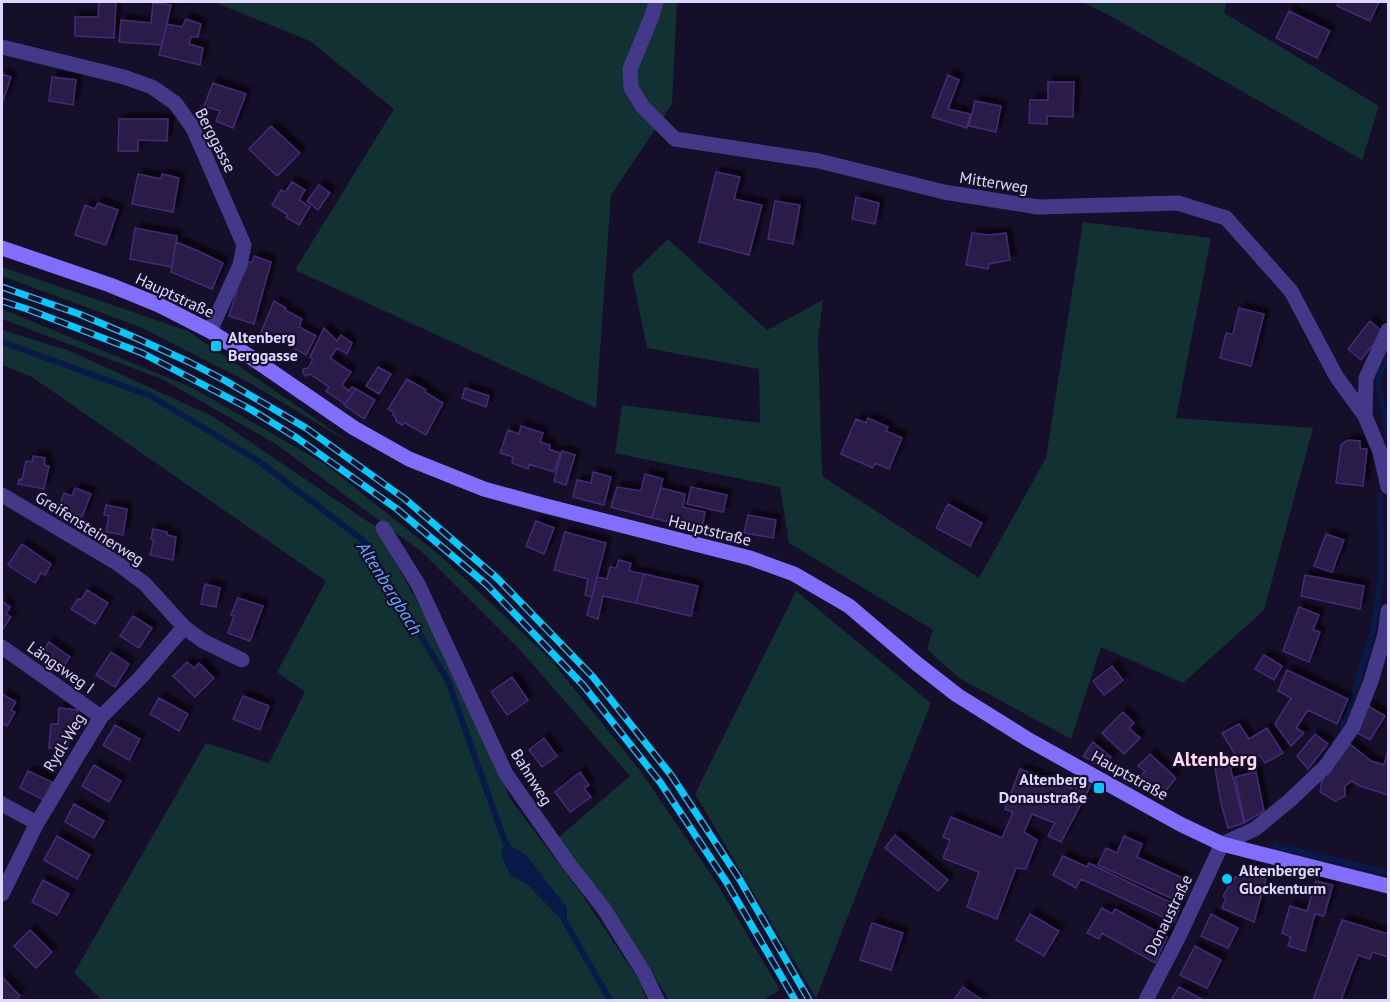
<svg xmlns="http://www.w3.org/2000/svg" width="1390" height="1002" font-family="'PT Sans',sans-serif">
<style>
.green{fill:#123133}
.water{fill:#091948}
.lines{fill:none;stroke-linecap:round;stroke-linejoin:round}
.stream{stroke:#091948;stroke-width:6}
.building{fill:#291b4a;stroke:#432c77;stroke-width:1.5;filter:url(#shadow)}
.street{stroke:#443989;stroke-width:15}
.secondary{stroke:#816eff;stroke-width:15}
.rail-casing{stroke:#03cbff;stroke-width:7}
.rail{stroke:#160f29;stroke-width:4.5;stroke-dasharray:14;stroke-linecap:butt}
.poi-dot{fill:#03cbff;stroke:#160f29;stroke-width:2}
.labels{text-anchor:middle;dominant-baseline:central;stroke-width:4.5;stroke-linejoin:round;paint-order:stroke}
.street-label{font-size:16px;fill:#e0d7ff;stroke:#160f29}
.poi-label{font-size:16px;font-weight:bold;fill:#e0d7ff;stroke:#160f29;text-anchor:start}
.water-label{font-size:18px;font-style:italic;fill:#65a8ff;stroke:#160f29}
.quarter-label{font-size:20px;font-weight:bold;fill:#ffd9ed;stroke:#160f29}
</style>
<defs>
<filter id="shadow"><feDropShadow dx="5.5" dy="-5.5" stdDeviation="1.5" flood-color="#0009"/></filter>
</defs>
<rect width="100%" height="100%" fill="#160f29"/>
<path class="green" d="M214,2H677L672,104L611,195L596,408L295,270L394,109L310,41Z
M1083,2H1227L1224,13L1379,106L1362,160L1107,14Z
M1083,222L1211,238L1176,418L1313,428L1264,610L1183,683L1101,647L1071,739L959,678L927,649L933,630L789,543L780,487L615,453L622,405L760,423L759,369L647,348L632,274L668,239L767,330L823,300L818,338L822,476L979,578L1046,458Z
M2,267L188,331L352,444L248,382L140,327L2,276Z
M2,309L193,388L325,464L442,557L550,659L639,769L716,882L780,990L763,1000H669L613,910L558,838L630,776L521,651L423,553L276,444L162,379L2,319Z
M2,330L70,351L212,416L376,527L449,660L511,800L578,889L639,980L647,1000H102L74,973L206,743L269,763L305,692L277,672L326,581L32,377L2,365Z
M796,591L931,703L816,998L695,794Z"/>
<path class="water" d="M505,842L527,856L567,908V925L528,885L510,875L501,854Z"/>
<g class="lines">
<path class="stream" d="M2,342L151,396L257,460L364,541L448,681L505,842L509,847
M1388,437L1378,379L1388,356
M1343,728L1373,631L1381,577L1380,495
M1276,846L1388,873
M564,920L610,1000"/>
</g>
<path class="building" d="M99,2H116L114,38L75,36V17H98Z
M1339,2H1379L1370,21L1337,6Z
M153,3L171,5L162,45L119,42L121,20L151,23Z
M1289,11L1330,31L1317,58L1276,38Z
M186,19L201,24L198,37H191L189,44L203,48L200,65L159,55L167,24L182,27Z
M2,74L11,77L2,104Z
M948,75L959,80L948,109L970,114L967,128L932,117Z
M52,77L76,80L73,105L49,101Z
M1048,82H1074L1073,117L1047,116V124L1029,123L1030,100H1048Z
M213,83L246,94L233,128L216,121L220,111L204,106Z
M975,101L1001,106L996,132L969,126Z
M119,119H168L167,141L138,140V151H118Z
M271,126L300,153L277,176L249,149Z
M716,172L740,177L734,199L762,205L749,255L699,242Z
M138,174L161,179L162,174L179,178L173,212L132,204Z
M292,182L305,190L299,200L310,207L299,225L286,217L288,215L272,205L281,190L285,192Z
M319,185L330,193L318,210L307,201Z
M856,197L879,203L875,224L852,219Z
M775,201L800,205L793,244L768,239Z
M98,203L118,210L106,245L75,235L85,205L95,209Z
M135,228L177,236L172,267L130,259Z
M972,233L989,235L1006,233L1010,260L989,264L988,269L966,265Z
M176,242L198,251L223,263L212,289L171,272Z
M254,256L271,262L254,324L229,316L246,261L252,263Z
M274,301L286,308L285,310L302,319L299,327L316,336L306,355L273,337L270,342L259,337Z
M1239,308L1264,314L1251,366L1220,358L1226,333L1233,334Z
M1370,321L1383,332L1361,360L1348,349Z
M324,328L337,341L341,335L352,343L347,354L337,348L330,358L351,372L342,385L349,391L352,387L356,389L345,404L326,391L329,387L310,374L306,376L303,373V369L308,368L313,359L310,357Z
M378,367L391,374L379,394L366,386Z
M407,379L426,390L425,392L443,403L426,435L405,423L402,425L396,421V418L393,415L394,413L388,409Z
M465,388L489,396L486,407L462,398Z
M356,389L375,400L364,419L344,405Z
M868,418L888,427L886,431L902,438L889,469L875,463L873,468L841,454L856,419L866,423Z
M521,426L543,433L540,442L550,445L549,449L560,453L554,472L529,464L528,469L512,463L513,457L500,453L508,430L519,434Z
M1348,440L1360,441V449H1367L1363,486L1336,483L1341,445Z
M562,451L575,455L566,485L554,481Z
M33,456L45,458L44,465L49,466L44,489L18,484L19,479L22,480L26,461L32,462Z
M593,472L611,477L604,505L573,497L577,480L591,483Z
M645,474L663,479L652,518L611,507L617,487L641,491Z
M691,487L727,495L723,512L687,504Z
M75,488L91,494L82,517L59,508L64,493L72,496Z
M661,488L685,494L683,507L705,512L702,529L652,518Z
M948,504L982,523L970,546L936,528Z
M106,505L127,509L123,535L106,532L109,516L104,515Z
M748,515L776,520L773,538L744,533Z
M536,521L554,528L544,554L526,546Z
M153,529L167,532V535L176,537L173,560L150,555L154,540L151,539Z
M565,532L606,543L592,597L585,595L588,579L554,570Z
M1326,534L1344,540L1332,572L1314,566Z
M22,544L51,564L45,575L41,573L35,583L8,565Z
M619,560L631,563L629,571L644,574L636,603L603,596L598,619L587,615L597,577L607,579L610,567L616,568Z
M644,574L698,586L691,616L636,603Z
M1305,575L1364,586L1360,609L1301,596Z
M205,584L220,588L216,607L201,604Z
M87,590L108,603L95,624L71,609L78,599L81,600Z
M238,598L263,606L250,641L228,633L234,616L231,615Z
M2,601L10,607L6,614L11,617L2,630Z
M1299,607L1319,615L1313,630L1320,632L1309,662L1283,651Z
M133,616L152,628L139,648L120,636Z
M49,642L70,657L60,672L35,654L38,650L42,652Z
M111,652L129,664L115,687L96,675Z
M1264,655L1282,666L1274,680L1255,669Z
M187,662L194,668L199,663L214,678L195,697L173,676Z
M1112,666L1123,680L1104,695L1093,681Z
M1287,670L1348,699L1337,724L1308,710L1296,728L1304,733L1291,746L1275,724L1291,698L1278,691Z
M512,677L528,700L507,715L491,692Z
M2,694L16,702L11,710L15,712L7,726L2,723Z
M243,696L269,706L260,730L233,719Z
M159,698L188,714L179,731L150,714Z
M1368,706L1385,716L1370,740L1356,732Z
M59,708L78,710L76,731H69L68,750L49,748L51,724H58Z
M1123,712L1134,723L1129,728L1140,738L1124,754L1102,733Z
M1239,724L1249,739L1267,728L1283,753L1265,763L1260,755L1242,766L1222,733Z
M115,725L140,739L129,760L103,745Z
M1315,734L1328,744L1308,769L1297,756Z
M544,738L557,756L542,767L529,750Z
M1093,742L1111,757L1102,768L1083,756Z
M1350,744L1371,761L1384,765L1388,750V795L1360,786L1352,781L1345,786V796L1335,801L1320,792L1322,780Z
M1150,754L1176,778L1159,799L1136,781L1145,771L1138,766Z
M94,765L121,781L109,802L82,786Z
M1230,766L1244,823L1228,828L1221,803L1215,768Z
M1020,769L1071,788L1077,777L1091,785L1061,842L1048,836L1055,823L1032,814L1024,832L1037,840L1026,869L1016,868L997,919L967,907L979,872L943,858L950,840L943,837L951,817L1002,838L1013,812L1005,809Z
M28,771L52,782L44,800L20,788Z
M580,772L589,785L584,788L591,797L570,812L555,792Z
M1256,772L1264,811L1245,822L1235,777Z
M74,804L104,821L94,838L65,822Z
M895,835L948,880L938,891L885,848Z
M57,836L90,855L77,879L44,860Z
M1124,836L1142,844L1137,857L1185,879L1175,900L1098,865L1106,848L1117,853Z
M1063,856L1087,867L1089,863L1180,907L1174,922L1081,879L1076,888L1053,875Z
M1242,874L1266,879L1254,922L1222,908L1226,898L1223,896L1235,877Z
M43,880L69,894L57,915L32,902Z
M1316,881L1333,885L1324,916L1315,914L1305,951L1288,946L1291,937L1282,933L1290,906L1307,911Z
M1102,908L1112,914L1115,909L1167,937L1155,963L1102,933L1099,939L1087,933Z
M1030,914L1059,931L1044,956L1016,940Z
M1211,914L1238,928L1228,948L1201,936Z
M1342,920L1388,934V957L1372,952L1370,959L1358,955L1341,1000H1313Z
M872,923L903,933L891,970L860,960Z
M30,930L52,952L36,968L14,946Z
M1195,946L1221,960L1207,988L1180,975Z
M2,977L20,996L15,1000H2Z
M963,987L982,1000H954Z
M1179,987L1203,1000H1171Z"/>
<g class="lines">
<path class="street" d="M656,2L652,16L630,69L631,88L643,107L675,139L819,161L944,192L1038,207L1178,203L1226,218L1291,291L1336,376L1365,416
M2,47L124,77L152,87L175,103L193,128L244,245L240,265L210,331
M1388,330L1366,378L1365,416L1380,452L1388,487
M2,495L117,563L145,584L184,627L203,641L242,660
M383,528L418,584L506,774L569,864L604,909L644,973L657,1000
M2,647L101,717
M2,804L37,823
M2,894L37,823L101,717L141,677L184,627
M1146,1000L1179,936L1222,844L1255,829L1289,801L1325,767L1353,727L1371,681L1385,634L1388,611"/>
<path class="secondary" d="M2,248L110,285L159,305L210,331L249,356L354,428L409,459L484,489L542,505L750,558L794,574L849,606L916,663L957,695L1029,740L1180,824L1222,844L1388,886"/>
<g class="rail-casing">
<path id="rail" d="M2,287L79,314L136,338L189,362L224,380L306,428L405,499L497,578L593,677L671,775L740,880L809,1000
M2,301L27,309L142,353L250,409L297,438L397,509L487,585L583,685L660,782L727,883L795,1000"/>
</g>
<use href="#rail" class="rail"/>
</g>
<g class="poi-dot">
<rect x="210" y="340" width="12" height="12" rx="3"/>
<rect x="1093" y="782" width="12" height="12" rx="3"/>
<circle cx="1227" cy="879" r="6"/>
</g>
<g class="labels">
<g class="street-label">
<text transform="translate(216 140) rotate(63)">Berggasse</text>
<text transform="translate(994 182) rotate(9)">Mitterweg</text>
<text transform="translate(175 295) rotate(25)">Hauptstraße</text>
<text transform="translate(90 528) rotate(32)">Greifensteinerweg</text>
<text transform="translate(710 530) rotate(14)">Hauptstraße</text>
<text transform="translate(61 667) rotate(35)">Längsweg I</text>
<text transform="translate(64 742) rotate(-59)">Rydl-Weg</text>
<text transform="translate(1130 775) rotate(29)">Hauptstraße</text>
<text transform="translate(532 777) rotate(58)">Bahnweg</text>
<text transform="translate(1168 915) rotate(-64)">Donaustraße</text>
</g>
<g class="poi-label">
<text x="228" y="337">Altenberg<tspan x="228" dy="18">Berggasse</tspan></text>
<text x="1087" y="779" text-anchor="end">Altenberg<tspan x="1087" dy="18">Donaustraße</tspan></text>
<text x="1239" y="870">Altenberger<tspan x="1239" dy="18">Glockenturm</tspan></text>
</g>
<g class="water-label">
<text transform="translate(390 588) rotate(58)">Altenbergbach</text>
</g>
<g class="quarter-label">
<text x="1215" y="759">Altenberg</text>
</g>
</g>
<rect width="1390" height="1002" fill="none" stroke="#e0d7ff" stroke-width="6"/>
</svg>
